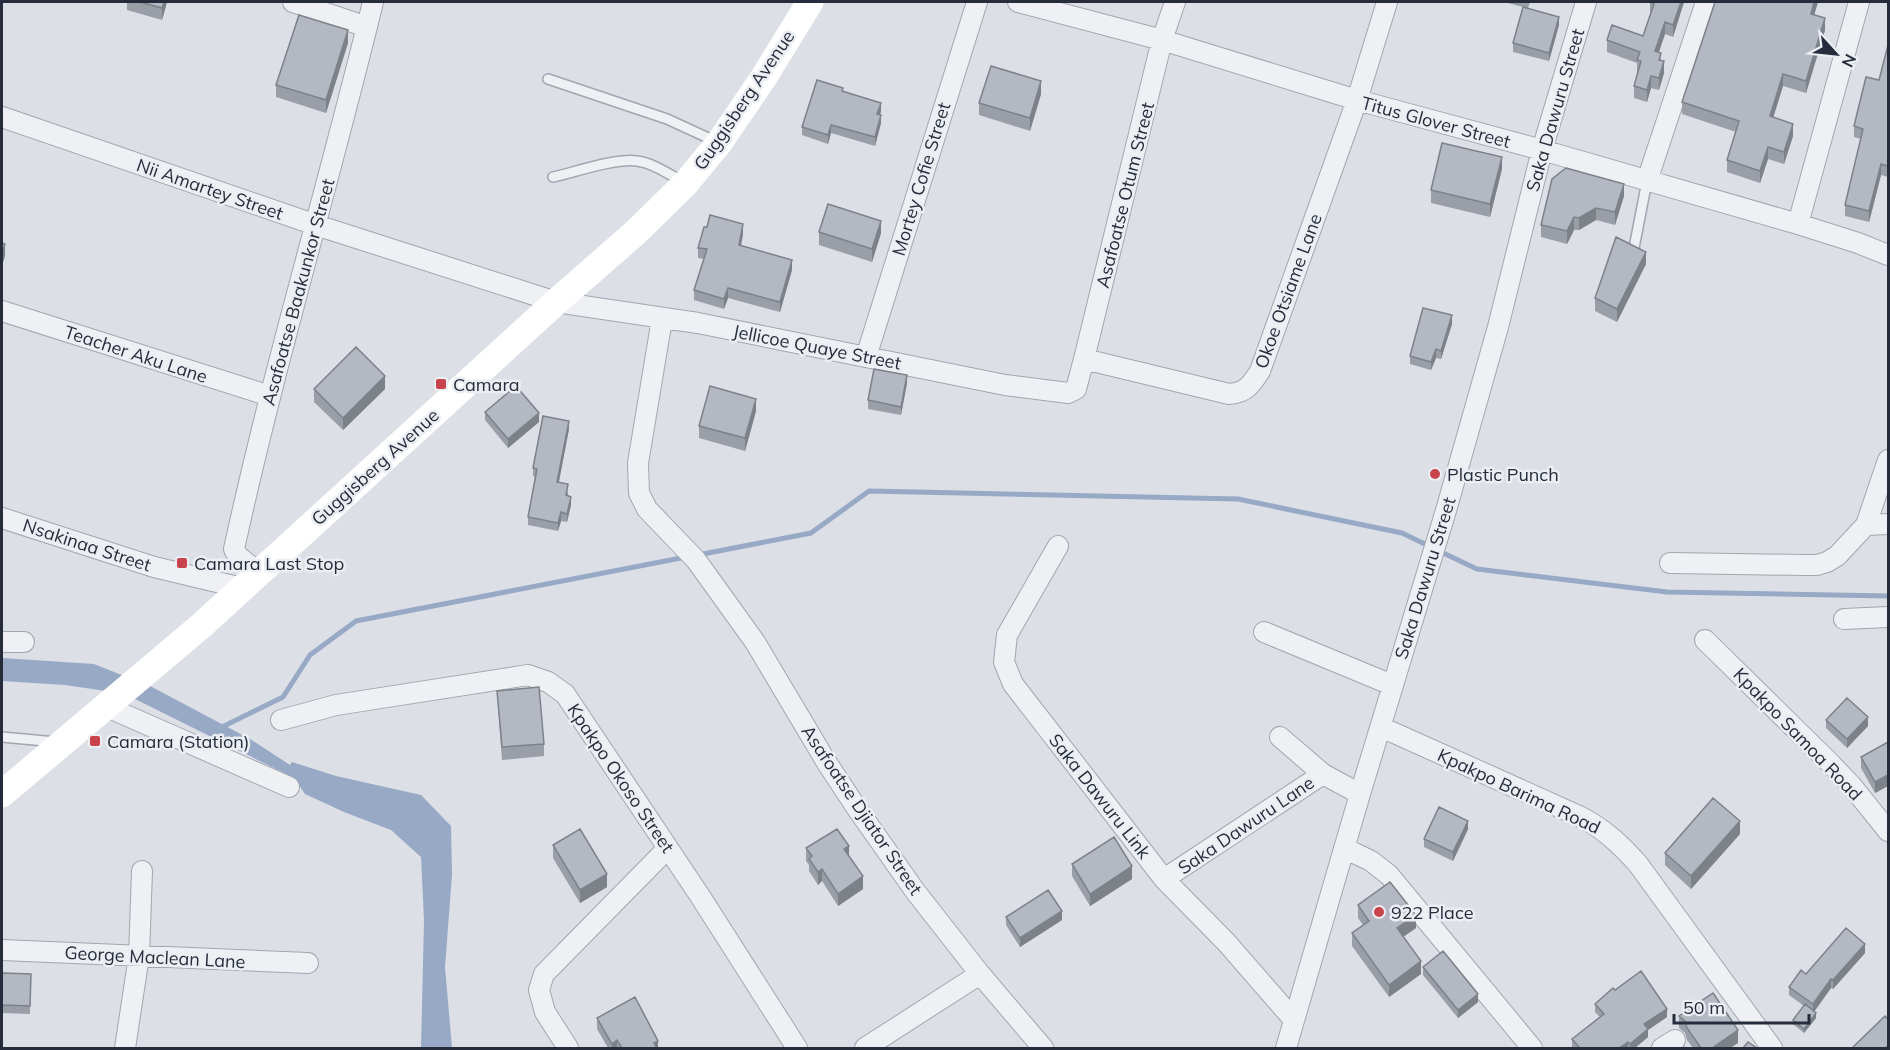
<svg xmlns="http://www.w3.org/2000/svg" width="1890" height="1050" font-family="Mulish,sans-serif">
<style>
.water{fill:#97a9c5}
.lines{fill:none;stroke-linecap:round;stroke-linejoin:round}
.stream{stroke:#97a9c5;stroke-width:5}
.service-casing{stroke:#a2a6af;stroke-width:12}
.minor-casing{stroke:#a2a6af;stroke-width:22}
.service{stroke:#eef0f4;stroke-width:9}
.minor{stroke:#eef0f4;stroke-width:20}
.secondary{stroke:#fff;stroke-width:27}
.wall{fill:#9a9ea7}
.shaded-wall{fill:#7d8188}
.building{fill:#b3b8c2;stroke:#7d8188;stroke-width:1.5}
.poi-dot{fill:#c8434b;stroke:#ebeef3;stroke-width:2}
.labels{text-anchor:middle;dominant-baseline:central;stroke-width:5;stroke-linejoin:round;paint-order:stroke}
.street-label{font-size:18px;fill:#262c3b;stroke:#ebeef3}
.poi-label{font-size:18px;fill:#262c3b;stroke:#ebeef3;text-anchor:start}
</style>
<rect width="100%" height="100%" fill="#dcdfe6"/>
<path class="water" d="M2,658L94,664L152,687L250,739L290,765L292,762L336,776L421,795L451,826L452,875L445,967L452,1048H421L424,920L421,857L391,830L344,812L305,794L294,778L137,700L106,691L65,685L2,681Z"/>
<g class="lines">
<path class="stream" d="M1439,551L1477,569L1667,592L1888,596
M698,555L811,533L869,491L1238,499L1402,533L1431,547
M224,726L283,697L310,655L356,621L686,557"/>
<g class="service-casing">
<path id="service" d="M548,79L667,119L717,142
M553,177C576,172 615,158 637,161C654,163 669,175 684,182
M1634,248L1647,181
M2,737L56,742"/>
</g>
<g class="minor-casing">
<path id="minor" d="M293,2L367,27
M1018,2L1162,40L1357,100L1542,150L1798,224L1858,243L1888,255
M2,117L316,225L556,302L698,323L1005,385L1068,393L1076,389L1084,359L1162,40L1175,2
M1647,181L1706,2
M1798,224L1859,2
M2,311L270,396
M662,319L638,463L639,493L647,509L696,560L755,642L827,763L858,810L915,891L980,974L1043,1048
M866,357L977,2
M1084,359L1229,394C1246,393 1251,385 1260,371L1357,100L1387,2
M2,518L154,567L242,588
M1866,525L1888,524
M1058,546L1007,635L1004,662L1013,684L1164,879L1226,942L1294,1020
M1670,563L1804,565H1817L1827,562L1837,556L1866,525L1888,460
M259,573L238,556L234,549C274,365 329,184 373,2
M1844,619L1888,617
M1264,632L1392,685
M1705,640L1829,762L1851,785L1888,831
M2,642H24
M105,706L289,787
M281,720L336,705L528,675L548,682L565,694L700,896L797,1048
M1381,727L1579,816C1603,828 1620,844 1638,864L1772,1048
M1280,737L1323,774
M1344,848L1371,861L1389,875L1532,1048
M1164,879L1323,774L1360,794
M2,950L308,963
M125,1048L139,956L142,871
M568,1048L545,1012L539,990L544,974L668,848
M865,1048L980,974
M1286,1048L1360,794L1447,507L1498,327L1542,150L1586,2
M1662,1048L1675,1040"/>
</g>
<use href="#service" class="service"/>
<use href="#minor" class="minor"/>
<path class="secondary" d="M2,794L202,625L556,302L635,233L686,183L719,143L764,77L810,2"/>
</g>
<path class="wall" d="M127,2H167L162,20L127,10Z
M1504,2H1530L1528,8L1559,25L1549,61L1513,52V43L1523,7Z
M1650,2H1684L1673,37L1665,34L1659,52L1661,60L1664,73L1659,90L1651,88L1647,102L1634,98V86L1638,72H1637V63L1607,52V40L1643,36L1650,14Z
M1715,2H1818L1814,14L1825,30L1806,93L1783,86L1773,117L1793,136L1784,164L1768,159L1760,183L1727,172V160L1736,132L1682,114V102Z
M348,43L326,113L276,97V85Z
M1888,45V177L1881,175L1869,222L1845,216V205L1861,139L1854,137V126L1879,80Z
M843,92L881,111L880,115L881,123L875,146L831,133L828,144L802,135V127Z
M1041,94L1030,131L979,115V103Z
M1502,169L1490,217L1431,203V190Z
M1624,196L1615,225L1596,220L1579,230H1574L1567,244L1541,237V225Z
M819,232L881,233L872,262L819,245Z
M743,234L741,246L792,270L780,312L728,298L724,309L694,300V290L704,259L698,258V248Z
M1646,264L1617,322L1595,311V298Z
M1452,324L1441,359L1436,358L1431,370L1410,364V356Z
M907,383L901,415L868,409V400Z
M314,389H385L343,430L314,402Z
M756,411L745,451L699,438V426Z
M485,412L539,422L508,448L485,420Z
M569,429L559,482L568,492V496L571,505L567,522L561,521L558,531L528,525V517L535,477L533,476V468Z
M497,691L544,744V756L502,760Z
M1826,720L1868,726L1847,748L1826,728Z
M1888,742V786L1875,793L1861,768V757Z
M1468,829L1453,861L1424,847V839Z
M1740,834L1691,889L1665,865V853Z
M553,845L607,887L580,903L553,858Z
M806,848L849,856L863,889L838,906L822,881L818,885L809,871V865L806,861Z
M1072,864L1132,879L1090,906L1072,876Z
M1358,905L1416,928L1403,937L1421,974L1389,997L1352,946V933L1363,925L1358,918Z
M1006,917L1062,920L1020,947L1006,925Z
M1865,953L1833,989L1831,988L1814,1012L1816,1018L1804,1033L1793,1024V1020L1804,1006L1789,995V987L1806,974Z
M1423,967L1478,1002L1458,1018L1423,975Z
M2,973L31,974L30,1014L2,1013Z
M1615,990L1667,1017L1648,1030V1037L1635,1048H1574L1572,1047V1039L1600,1017L1595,1012V1004Z
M1679,1016L1738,1043L1730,1048H1693L1687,1040L1685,1033L1679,1028Z
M597,1018L658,1048H608L597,1029Z"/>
<path class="shaded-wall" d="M164,2H167L162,20V8Z
M1681,2H1684L1673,37V25Z
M1814,2H1818L1811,26V14Z
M1559,17V25L1549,61V53Z
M1825,18V30L1806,93V81Z
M1665,22V34L1655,63V51Z
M348,30V43L326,113V100Z
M1664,61V73L1659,90V78Z
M1783,74V86L1770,128V116Z
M1651,76V88L1647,102V90Z
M1041,81V94L1030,131V118Z
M881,103V111L877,122V114Z
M881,115V123L875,146V137Z
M1793,124V136L1784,164V152Z
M831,125V133L828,144V135Z
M1768,147V159L1760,183V171Z
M1502,157V169L1490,217V204Z
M1881,164V175L1869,222V211Z
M1624,184V196L1615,225V212Z
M1596,208V220L1579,230V218Z
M1574,217V230L1567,244V231Z
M881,221V233L872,262V249Z
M743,224V234L739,255V245Z
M5,244V256L2,266V253Z
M1646,252V264L1617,322V309Z
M792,260V270L780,312V302Z
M728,288V298L724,309V299Z
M1452,315V324L1441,359V351Z
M1436,349V358L1431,370V362Z
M907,375V383L901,415V407Z
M385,376V389L343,430V418Z
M756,399V411L745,451V438Z
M539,413V422L508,448V439Z
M569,421V429L557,491V482Z
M571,497V505L567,522V514Z
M561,512V521L558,531V523Z
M1868,717V726L1847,748V739Z
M1888,775V786L1875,793V782Z
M1468,821V829L1453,861V852Z
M1740,821V834L1691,889V876Z
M849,846V858L844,849Z
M1132,866V879L1090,906V894Z
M822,869V881L818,885V872Z
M607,874V887L580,903V890Z
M863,876V889L838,906V894Z
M1062,911V920L1020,947V938Z
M1416,915V928L1397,941V928Z
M1865,944V953L1833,989V980Z
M1421,961V974L1389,997V985Z
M1831,979V988L1813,1013V1004Z
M1478,994V1002L1458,1018V1010Z
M1667,1009V1017L1648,1030V1037L1635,1048H1630V1044L1644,1024Z
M1816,1013V1018L1804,1033V1029Z
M1738,1030V1043L1730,1048H1712Z
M617,1040V1048H612V1044Z
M658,1041V1048H654V1043Z
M1628,1042V1048H1619Z"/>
<path class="building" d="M140,2H164L162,8Z
M1650,2H1681L1673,25L1665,22L1655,51L1661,53L1659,60L1664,61L1659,78L1651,76L1647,90L1634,86L1641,61L1637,60L1640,52L1607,40L1612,25L1643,36L1654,4Z
M1715,2H1814L1811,14L1825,18L1806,81L1783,74L1770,116L1793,124L1784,152L1768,147L1760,171L1727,160L1739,121L1682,102Z
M1523,7L1559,17L1549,53L1513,43Z
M299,15L348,30L326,100L276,85Z
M1888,45V166L1881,164L1869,211L1845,205L1863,129L1854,126L1866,77L1879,80Z
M991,66L1041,81L1030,118L979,103Z
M817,80L843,88L842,91L881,103L877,114L881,115L875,137L831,125L828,135L802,127Z
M1442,143L1502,157L1490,204L1431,190Z
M1566,168L1624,184L1615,212L1596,208L1579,218L1574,217L1567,231L1541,225L1552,179Z
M828,204L881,221L872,249L819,232Z
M710,215L743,224L739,245L792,260L780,302L728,288L724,299L694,290L707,249L698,248L704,227H707Z
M1616,237L1646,252L1617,309L1595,298Z
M2,243L5,244L2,253Z
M1423,308L1452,315L1441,351L1436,349L1431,362L1410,356Z
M356,347L385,376L343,418L314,389Z
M874,369L907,375L901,407L868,400Z
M516,386L539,413L508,439L485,412Z
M710,386L756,399L745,438L699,426Z
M543,416L569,421L557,482L568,484L566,495L571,497L567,514L561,512L558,523L528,517L537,469L533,468Z
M539,687L544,744L502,747L497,691Z
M1847,698L1868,717L1847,739L1826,720Z
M1888,742V775L1875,782L1861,757Z
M1713,798L1740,821L1691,876L1665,853Z
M1439,807L1468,821L1453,852L1424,839Z
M580,829L607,874L580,890L553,845Z
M837,829L849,846L844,849L863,876L838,894L822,869L818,872L809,859L812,856L806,848Z
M1114,837L1132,866L1090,894L1072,864Z
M1390,882L1416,915L1397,928L1421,961L1389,985L1352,933L1369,921L1358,905Z
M1048,890L1062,911L1020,938L1006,917Z
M1846,928L1865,944L1833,980L1831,979L1813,1004L1789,987L1801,970L1806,974Z
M1443,951L1478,994L1458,1010L1423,967Z
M1641,971L1667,1009L1644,1024L1648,1029L1630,1044L1628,1042L1619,1048H1580L1572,1039L1604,1014L1595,1004L1613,988L1615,990Z
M2,973L31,974L30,1006L2,1005Z
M1713,993L1738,1030L1712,1048H1701L1687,1028L1685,1021L1679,1016Z
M635,997L658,1041L654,1043L657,1048H622L617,1040L612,1044L597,1018Z
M1805,1004L1816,1013L1804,1029L1793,1020Z
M1885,1016L1888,1019V1048L1887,1047L1885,1048H1852Z
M1748,1042L1757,1048H1743Z"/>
<g class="poi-dot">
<rect x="435" y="378" width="12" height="12" rx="3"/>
<circle cx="1435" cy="474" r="6"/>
<rect x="176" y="557" width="12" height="12" rx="3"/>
<rect x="89" y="735" width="12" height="12" rx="3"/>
<circle cx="1379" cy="912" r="6"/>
</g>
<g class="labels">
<g class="street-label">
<text transform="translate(744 100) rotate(-56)">Guggisberg Avenue</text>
<text transform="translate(1555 110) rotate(-74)">Saka Dawuru Street</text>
<text transform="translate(1436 122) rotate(15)">Titus Glover Street</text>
<text transform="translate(921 179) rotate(-73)">Mortey Cofie Street</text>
<text transform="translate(210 189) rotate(19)">Nii Amartey Street</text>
<text transform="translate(1125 195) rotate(-76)">Asafoatse Otum Street</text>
<text transform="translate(1288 291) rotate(-70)">Okoe Otsiame Lane</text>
<text transform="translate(298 292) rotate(-75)">Asafoatse Baakunkor Street</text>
<text transform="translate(817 347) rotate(11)">Jellicoe Quaye Street</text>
<text transform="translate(136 354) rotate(18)">Teacher Aku Lane</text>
<text transform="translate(375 467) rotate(-42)">Guggisberg Avenue</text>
<text transform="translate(87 545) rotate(18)">Nsakinaa Street</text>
<text transform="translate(1425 578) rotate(-73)">Saka Dawuru Street</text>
<text transform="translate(1798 734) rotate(46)">Kpakpo Samoa Road</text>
<text transform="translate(621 778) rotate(56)">Kpakpo Okoso Street</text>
<text transform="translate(1519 791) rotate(25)">Kpakpo Barima Road</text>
<text transform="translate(1100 796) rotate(52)">Saka Dawuru Link</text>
<text transform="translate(862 810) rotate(56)">Asafoatse Djiator Street</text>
<text transform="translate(1246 825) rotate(-34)">Saka Dawuru Lane</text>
<text transform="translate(155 957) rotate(3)">George Maclean Lane</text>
</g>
<g class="poi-label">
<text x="453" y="384">Camara</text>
<text x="1447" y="474">Plastic Punch</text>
<text x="194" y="563">Camara Last Stop</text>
<text x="107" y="741">Camara (Station)</text>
<text x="1391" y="912">922 Place</text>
</g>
</g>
<rect width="1890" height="1050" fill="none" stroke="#262c3b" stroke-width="6"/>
<g transform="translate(1836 54) rotate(117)" stroke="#ebeef3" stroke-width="4.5" paint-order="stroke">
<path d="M0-4.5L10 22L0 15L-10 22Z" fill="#262c3b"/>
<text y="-9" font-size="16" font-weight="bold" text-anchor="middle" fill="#262c3b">N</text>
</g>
<path d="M1674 1014v9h135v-9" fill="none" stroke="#262c3b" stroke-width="3"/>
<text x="1683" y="1014" font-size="18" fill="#262c3b" stroke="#ebeef3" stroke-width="4.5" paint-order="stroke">50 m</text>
</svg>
